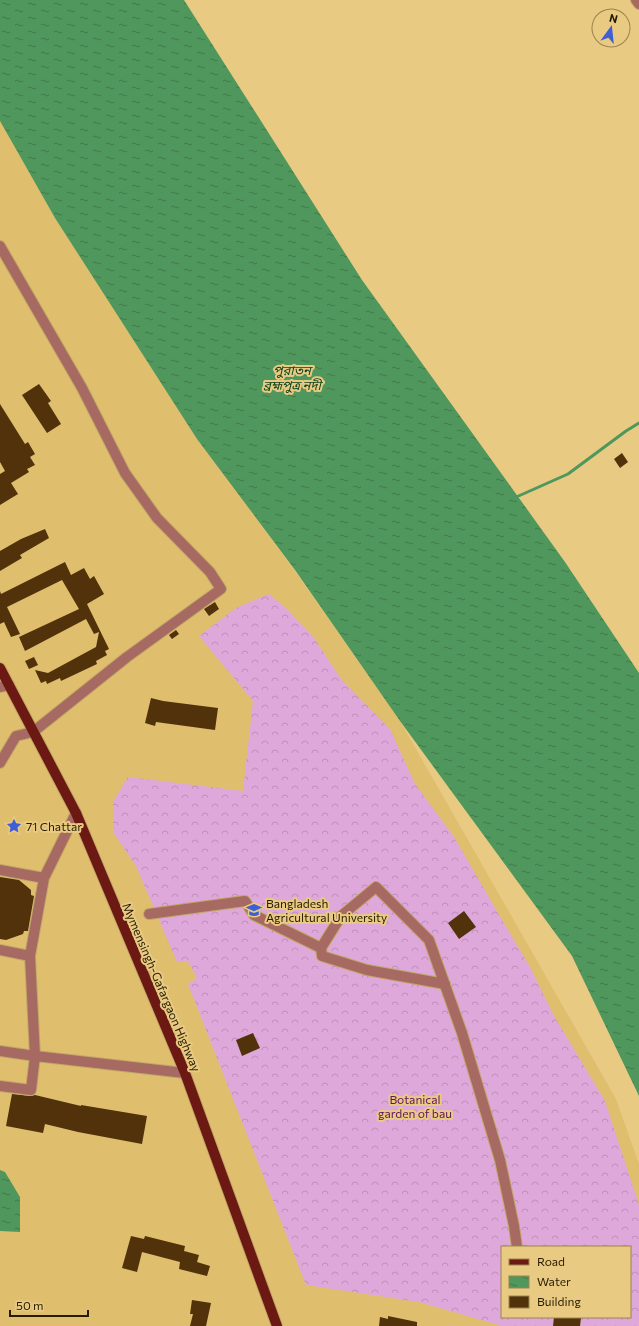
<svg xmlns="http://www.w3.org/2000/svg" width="639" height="1326" font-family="Commissioner,'Noto Sans Bengali',sans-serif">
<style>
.built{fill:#dfbe6e;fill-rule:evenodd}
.forest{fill:url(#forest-crowns);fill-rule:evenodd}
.water{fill:url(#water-ripples)}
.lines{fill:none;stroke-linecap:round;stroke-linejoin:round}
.stream{stroke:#4f975c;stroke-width:3}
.building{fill:#51320a}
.minor-casing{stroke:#c2a768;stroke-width:12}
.major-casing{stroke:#c2a768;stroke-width:12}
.minor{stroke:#a66a62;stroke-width:10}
.major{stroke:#6c1813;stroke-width:10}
.labels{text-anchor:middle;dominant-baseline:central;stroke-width:4;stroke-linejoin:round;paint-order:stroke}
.poi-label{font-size:12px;fill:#281c00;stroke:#e8ca82;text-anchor:start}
.street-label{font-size:12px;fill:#281c00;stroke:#e8ca82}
.park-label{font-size:12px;fill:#601160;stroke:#e8ca82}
.water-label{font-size:13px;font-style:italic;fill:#0f441d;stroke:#e8ca82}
</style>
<defs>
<pattern id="forest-crowns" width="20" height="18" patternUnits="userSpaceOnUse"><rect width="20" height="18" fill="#dea8db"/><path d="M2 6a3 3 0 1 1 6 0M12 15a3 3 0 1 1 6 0" fill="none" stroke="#be90ba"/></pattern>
<pattern id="water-ripples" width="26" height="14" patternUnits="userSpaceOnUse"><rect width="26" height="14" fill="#4f975c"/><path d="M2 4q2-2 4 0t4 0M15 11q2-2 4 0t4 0" fill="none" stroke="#427a4a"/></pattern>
</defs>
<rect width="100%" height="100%" fill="#e8ca82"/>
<path class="built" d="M0,121L55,218L197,439L295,571L400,721L616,1099L639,1164V1326H0ZM502,1247H630V1317H502Z"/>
<path class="forest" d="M269,594L288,610L314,638L341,679L390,729L415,784L454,837L498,913L530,967L554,1016L605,1101L639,1205V1326H502L419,1302L306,1285L188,984L197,978L188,961L177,962L136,866L113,832V802L128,777L243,791L253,701L199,636L236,608ZM502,1247H630V1317H502Z"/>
<path class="water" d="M0,0H184L362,280L565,562L639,673V1096L572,956L400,721L295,570L197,439L55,218L0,121Z
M0,1170L5,1172L20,1197V1232L0,1231Z"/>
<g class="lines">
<path class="stream" d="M514,498L568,474L626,431L639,423"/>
</g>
<path class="building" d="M39,384L51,401L48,403L61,424L47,433L22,395Z
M0,404L25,444L28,442L35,454L30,457L35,465L27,469L29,472L11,483L18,494L0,505V474L5,471L0,462Z
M622,453L628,462L620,468L614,459Z
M45,529L49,538L20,555L22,558L0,571V551L21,539Z
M65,562L71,575L84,568L90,579L94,576L104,594L87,604L109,649L105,651L107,655L96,661L97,664L61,681L60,678L47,684L46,681L41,683L35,670L48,673L96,647L99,632L94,634L86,619L25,651L19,637L79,609L62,580L7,607L20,634L11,637L4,622L0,624V591L1,594Z
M215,602L219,609L209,616L204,609Z
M176,630L179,634L172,639L169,635Z
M34,657L38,665L29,669L25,661Z
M151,698L163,701L218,708L215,730L156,722L155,726L145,723Z
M0,877L19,880L31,890V895L34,896L28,931H24L23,934L6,940L0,939Z
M464,911L476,927L459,939L448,923Z
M253,1033L260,1048L242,1056L236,1040Z
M12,1094L30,1096L35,1095L81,1106V1105L147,1116L142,1144L78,1132L45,1124L43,1133L6,1126Z
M131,1236L144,1239L145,1236L185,1246L184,1251L199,1255L197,1262L210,1266L207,1276L179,1269L180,1262L142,1252L137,1272L122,1268Z
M192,1300L211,1303L206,1326H190L193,1314H190Z
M388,1316L417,1322V1326H379L380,1317L388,1319Z
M554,1317L581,1318L580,1326H553Z"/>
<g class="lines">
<g class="minor-casing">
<path id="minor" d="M636,0L639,4
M0,246L82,388L125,473L157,518L210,572L221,589L127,657L33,732L16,736L0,763
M0,687L9,685
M0,870L44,878L76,813
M149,914L245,901L254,915L321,948L341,916L376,887L429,940L462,1033L500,1160L514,1226L517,1247
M321,948L322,956L367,970L445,984
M0,950L30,956
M0,1051L35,1056L185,1073
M0,1086L31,1090L35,1056L30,956L44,878"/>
</g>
<g class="major-casing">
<path id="major" d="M0,668L76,813L185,1073L277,1326"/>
</g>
<use href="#minor" class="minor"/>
<use href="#major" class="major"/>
</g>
<defs>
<g id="sight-bare" transform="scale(1.2)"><path d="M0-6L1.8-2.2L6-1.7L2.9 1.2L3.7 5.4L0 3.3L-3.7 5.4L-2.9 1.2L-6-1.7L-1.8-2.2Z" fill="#405fd2" stroke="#e8ca82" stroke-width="2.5" paint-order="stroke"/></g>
<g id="university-bare" transform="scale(1.2)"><path d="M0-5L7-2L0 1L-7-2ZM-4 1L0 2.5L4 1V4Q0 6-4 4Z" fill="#405fd2" stroke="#e8ca82" stroke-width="2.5" paint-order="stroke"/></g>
</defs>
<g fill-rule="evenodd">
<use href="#sight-bare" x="14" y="826"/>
<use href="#university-bare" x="254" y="910"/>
</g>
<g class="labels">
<g class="poi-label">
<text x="26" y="826">71 Chattar</text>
<text x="266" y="903">Bangladesh<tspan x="266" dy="14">Agricultural University</tspan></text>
</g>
<g class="street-label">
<text transform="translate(162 987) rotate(67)">Mymensingh-Gafargaon Highway</text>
</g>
<g class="park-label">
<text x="415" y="1099">Botanical<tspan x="415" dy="14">garden of bau</tspan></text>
</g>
<g class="water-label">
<text x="292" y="370">পুরাতন<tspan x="292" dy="15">ব্রহ্মপুত্র নদী</tspan></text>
</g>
</g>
<rect x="501" y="1246" width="130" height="72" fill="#e8ca82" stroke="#9b844e"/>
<rect x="509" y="1259" width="20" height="6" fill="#6c1813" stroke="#9b844e"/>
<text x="537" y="1266" font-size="12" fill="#281c00">Road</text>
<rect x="509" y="1276" width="20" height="12" fill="url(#water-ripples)" stroke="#9b844e"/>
<text x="537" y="1286" font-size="12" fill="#281c00">Water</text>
<rect x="509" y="1296" width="20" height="12" fill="#51320a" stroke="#9b844e"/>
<text x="537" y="1306" font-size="12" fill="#281c00">Building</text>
<g transform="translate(611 28) rotate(15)"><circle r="19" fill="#e8ca82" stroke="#9b844e"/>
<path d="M0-3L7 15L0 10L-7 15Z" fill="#405fd2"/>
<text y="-6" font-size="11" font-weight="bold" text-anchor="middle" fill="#281c00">N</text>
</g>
<path d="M10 1310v6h78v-6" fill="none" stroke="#281c00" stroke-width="2"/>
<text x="16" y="1310" font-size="12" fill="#281c00" stroke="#e8ca82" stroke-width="3" paint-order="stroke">50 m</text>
</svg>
